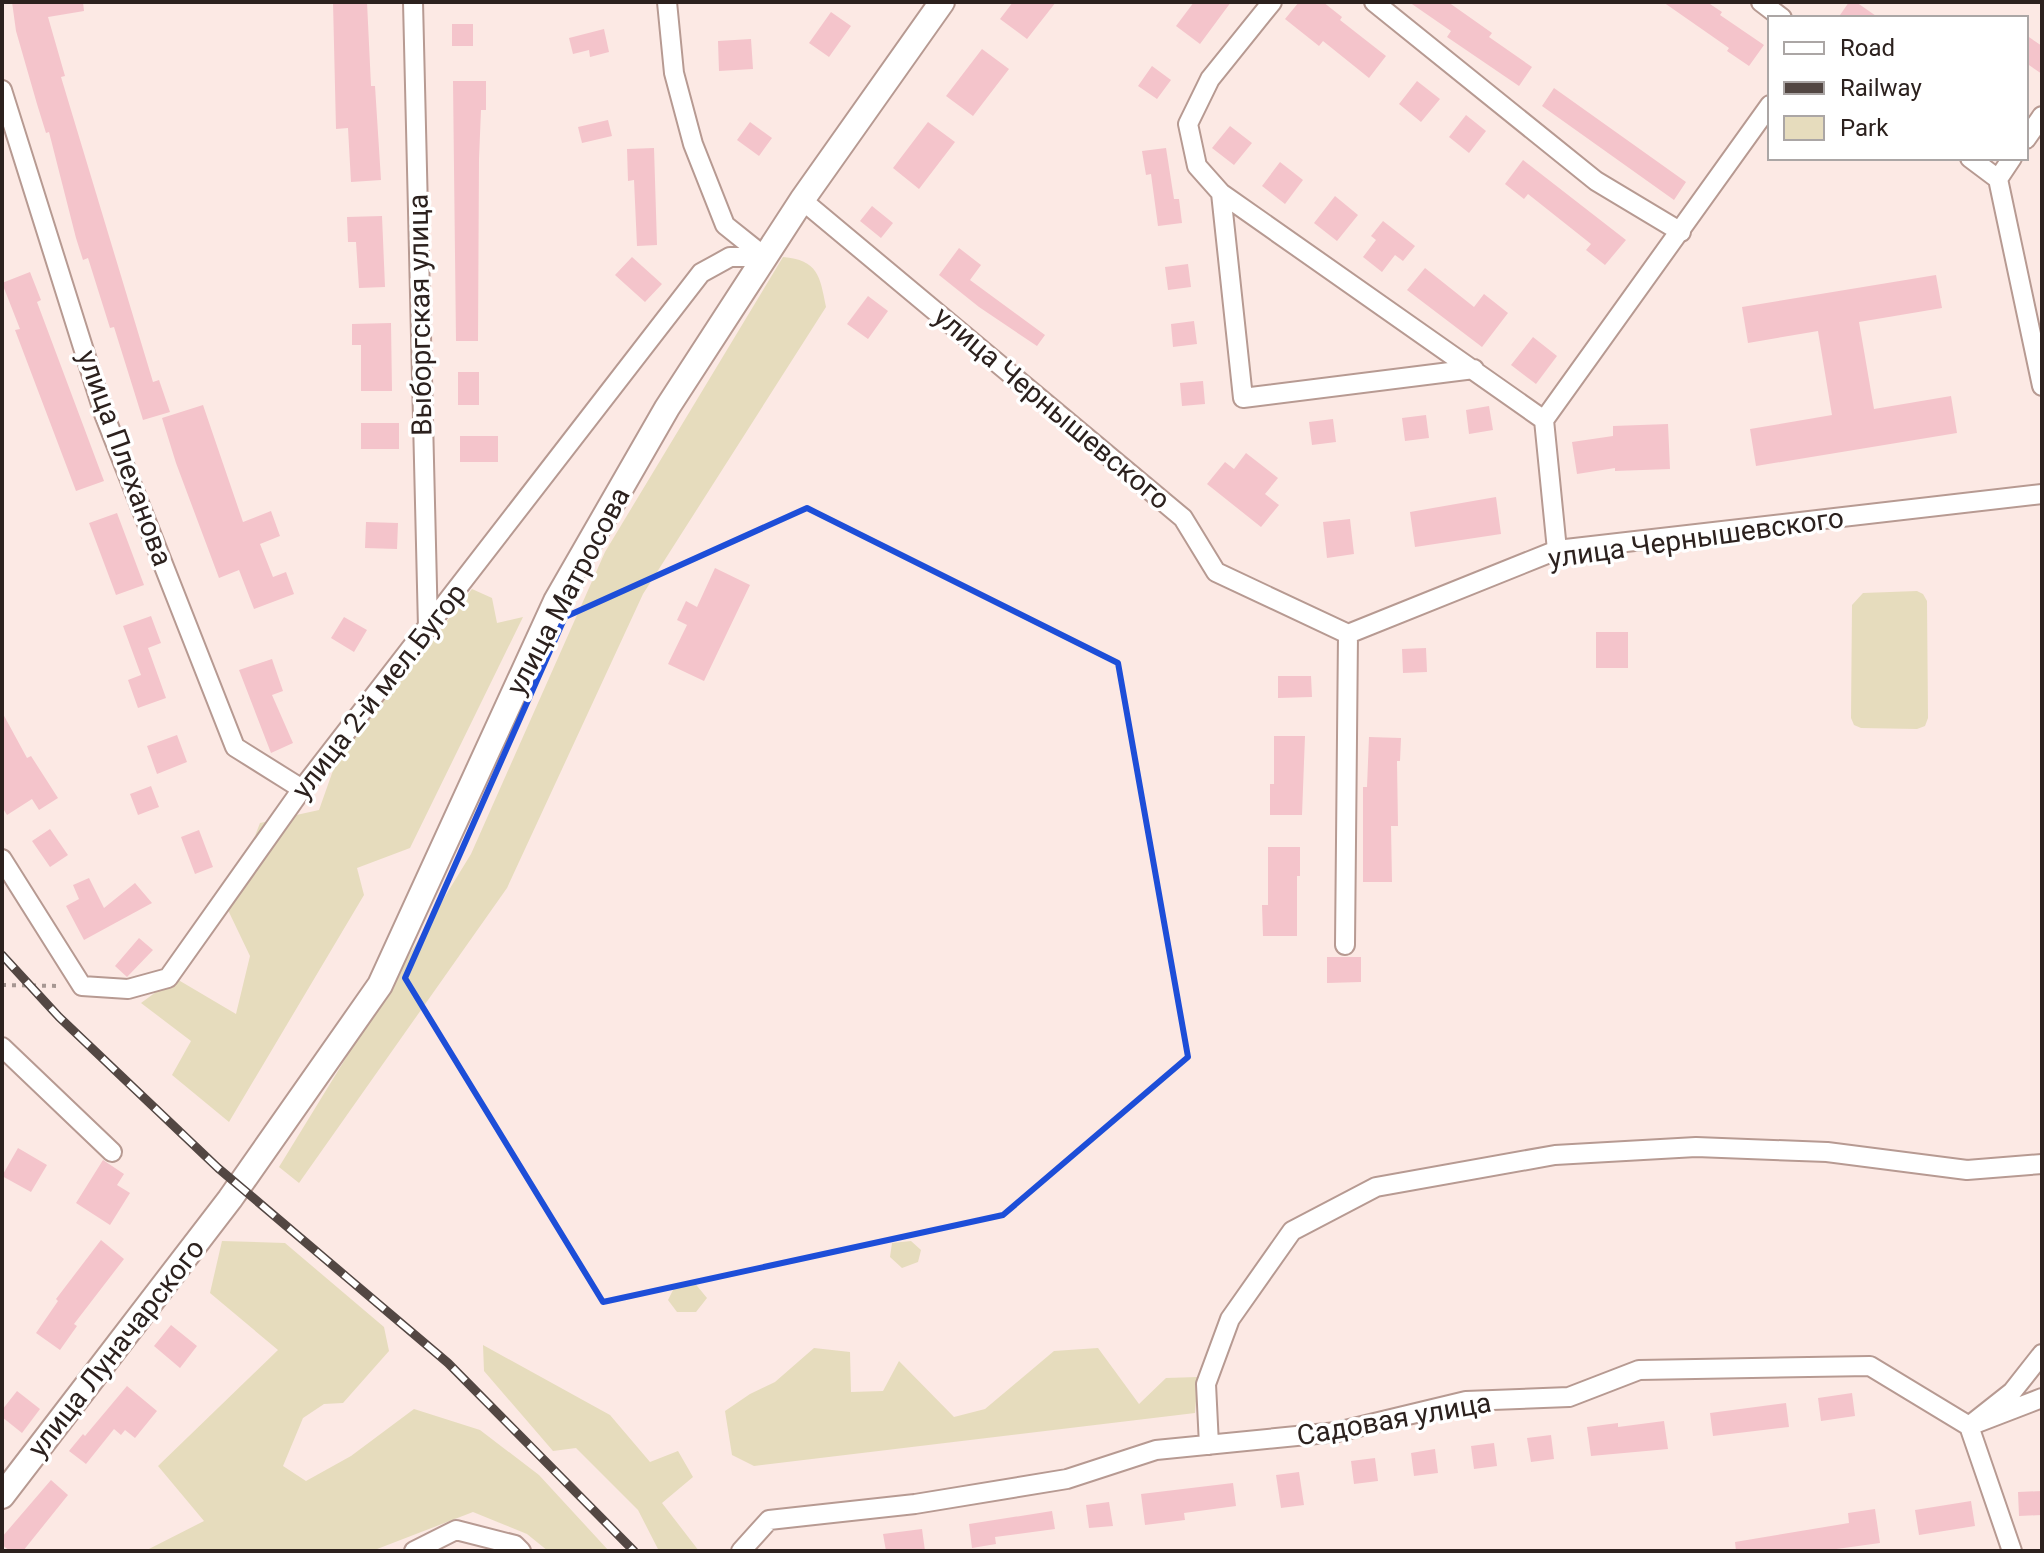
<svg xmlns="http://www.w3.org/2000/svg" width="2044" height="1553" font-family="Roboto,sans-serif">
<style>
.green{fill:#e6dcbd}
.building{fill:#f4c4cb}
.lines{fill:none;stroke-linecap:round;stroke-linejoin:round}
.street-casing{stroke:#b79a92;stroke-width:22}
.secondary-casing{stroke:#b79a92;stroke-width:28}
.path{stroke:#a69792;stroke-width:4;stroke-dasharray:4 6;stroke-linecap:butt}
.street{stroke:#fff;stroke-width:18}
.secondary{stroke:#fff;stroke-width:24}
.rail-casing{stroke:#534743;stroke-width:9}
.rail{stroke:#fff;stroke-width:6;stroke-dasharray:18;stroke-linecap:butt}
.marked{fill:none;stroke:#1d4ed8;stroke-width:6;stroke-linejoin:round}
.labels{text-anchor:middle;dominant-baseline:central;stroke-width:7;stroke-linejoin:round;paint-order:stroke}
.street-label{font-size:28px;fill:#2c211e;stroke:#fff}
</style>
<rect width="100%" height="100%" fill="#fce9e4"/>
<path class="green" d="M783,257C818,260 820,276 826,307L643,594L507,888L299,1183L279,1167L471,854L605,552Z
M472,589L492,598L497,623L523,617L410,848L357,868L364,895L229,1122L172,1075L191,1041L141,1003L175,978L236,1014L250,956L227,908L260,823L319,810L336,762Z
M1917,591L1923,594L1927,601L1928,718L1925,726L1917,729L1861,728L1854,725L1851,718L1852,605L1863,593Z
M222,1241L285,1243L384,1327L389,1351L343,1403L324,1404L303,1418L283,1466L306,1481L351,1456L414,1409L480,1430L539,1475L609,1551H548L527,1534L473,1512L372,1551H145L204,1521L158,1466L278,1350L210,1293Z
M911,1241L921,1250L918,1262L902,1268L890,1257L892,1243Z
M693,1281L707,1298L696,1312H677L668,1300L675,1286Z
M483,1345L610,1415L650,1462L678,1451L693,1477L662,1503L699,1551H659L638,1510L576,1448L553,1451L484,1371Z
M814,1348L850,1352L851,1392L883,1391L899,1361L954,1417L985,1409L1054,1351L1098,1348L1139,1404L1166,1378L1198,1377L1195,1413L754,1466L732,1455L725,1411L750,1394L775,1382Z"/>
<path class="building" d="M12,2H83L84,11L48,17L65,76L61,77L153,382L159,380L170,412L143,420L114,327L110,328L88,258L83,260L76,238L49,132L46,133L37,104L16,31Z
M333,2H367L371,86H375L381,180L351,182L348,128L336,129Z
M1013,2H1056L1027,39L1000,19Z
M1194,2H1231L1200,44L1176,26Z
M1299,2H1323L1342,17L1340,20L1386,56L1369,78L1323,41L1319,46L1285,19Z
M1409,2H1448L1492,33L1489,37L1532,67L1519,86L1447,37L1451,31Z
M1663,2H1707L1722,12L1720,15L1764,45L1749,66L1727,51L1729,48Z
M1849,2H1856L1879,18H1838Z
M831,12L851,26L829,57L809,43Z
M452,24H473V46H452Z
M604,29L609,52L590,57L589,50L573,54L569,38Z
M2026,35L2042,46V74L2026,63Z
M751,39L753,69L719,71L718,41Z
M982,49L1009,69L973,116L946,96Z
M1152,66L1171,80L1157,99L1138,86Z
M453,81H486V110H481L479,159L478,341H456Z
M1417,81L1440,99L1421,122L1399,104Z
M1554,88L1686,182L1674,200L1542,106Z
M1466,115L1486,131L1469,153L1449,137Z
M608,120L612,136L582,143L578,127Z
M750,122L772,138L759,156L737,140Z
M928,122L955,142L919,189L893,168Z
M1230,126L1252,143L1234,165L1212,148Z
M654,148L657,245L637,246L634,180L628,181L627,149Z
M1166,148L1174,199H1179L1182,223L1158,226L1151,174L1146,175L1142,151Z
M1523,160L1626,240L1605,265L1586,250L1591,244L1528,194L1524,199L1505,184Z
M1280,162L1303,180L1285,204L1262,186Z
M1335,196L1358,215L1337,241L1314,223Z
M872,206L893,223L881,238L860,221Z
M382,216L385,287L359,288L356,242H348L347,217Z
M1383,221L1415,246L1403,261L1395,255L1382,272L1363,257L1376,240L1371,236Z
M959,248L981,265L970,280L1045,335L1037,346L979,307L939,275Z
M632,257L662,284L645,302L615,275Z
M1188,264L1191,287L1168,290L1165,267Z
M1425,268L1474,307L1484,294L1508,313L1482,347L1407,290Z
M30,272L41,300L37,302L104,481L76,491L15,330L20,329L2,283Z
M1936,275L1942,308L1859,322L1874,409L1951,396L1957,433L1756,466L1750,429L1832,415L1818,331L1748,343L1742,307Z
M868,296L888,311L868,339L847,324Z
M1194,321L1197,344L1173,347L1171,324Z
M391,323L392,391H361V345H352V324Z
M1533,337L1557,356L1536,384L1511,365Z
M458,372H479V405H458Z
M1203,381L1205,404L1182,406L1180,383Z
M203,405L243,522L271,511L280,536L260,544L273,577L286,572L294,594L254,609L239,570L219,578L176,463L162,418Z
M1489,406L1493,430L1469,434L1466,410Z
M1426,415L1429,438L1405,441L1402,418Z
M1333,419L1336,442L1312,445L1309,422Z
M361,423H399V449H361Z
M1668,424L1670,469L1615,471V468L1577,474L1572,442L1613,436V426Z
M460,436H498V462H460Z
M1246,453L1278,478L1265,494L1279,505L1261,527L1207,484L1225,462L1234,469Z
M1496,497L1501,534L1415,547L1410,512Z
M117,513L144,585L116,595L89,523Z
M1350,519L1354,554L1327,558L1323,522Z
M366,522L398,523L397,549L365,548Z
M715,568L750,585L704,681L668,664L687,625L677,620L686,601L697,607Z
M151,616L161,643L148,648L166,698L138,708L128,680L141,675L123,626Z
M344,617L367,630L354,652L331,638Z
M1596,632H1628V668H1596Z
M1426,648L1427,672L1403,673L1402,649Z
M272,659L283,691L272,695L293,743L271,753L239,670Z
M1278,676H1311L1312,697L1278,698Z
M2,712L27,758L31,756L58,798L39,810L32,799L7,815L2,807Z
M177,735L187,762L157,774L147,746Z
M1274,736H1305L1302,815H1270V784H1274Z
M1369,737L1401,738L1400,761H1397L1398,826H1391L1392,882H1363V787H1367Z
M151,786L159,807L138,815L130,794Z
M50,829L68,855L50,867L32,841Z
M199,830L213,867L195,874L181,837Z
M1268,847H1300V876H1297V936H1263L1262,905H1268Z
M89,878L104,908L135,883L152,903L84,940L66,906L79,899L73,885Z
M139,938L153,950L127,977L115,966Z
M1327,957H1361V982L1327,983Z
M18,1148L47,1165L31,1192L2,1176Z
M103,1160L124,1174L117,1185L130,1193L110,1225L76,1203Z
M101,1240L124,1259L74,1324L77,1326L60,1350L36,1333L58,1301L56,1299Z
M171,1325L197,1346L180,1368L154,1346Z
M127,1386L157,1411L135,1438L125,1430L121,1435L114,1429L86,1464L69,1451L83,1434L85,1436Z
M17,1391L40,1409L22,1433L2,1417V1410Z
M1852,1393L1855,1416L1821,1421L1818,1398Z
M1786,1403L1789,1427L1713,1436L1710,1413Z
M1664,1421L1668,1449L1591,1456L1587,1427L1618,1423V1427Z
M1551,1435L1554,1459L1531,1462L1527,1438Z
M1494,1443L1497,1466L1474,1469L1471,1446Z
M1435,1449L1438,1473L1414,1476L1411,1453Z
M1375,1458L1378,1481L1354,1484L1351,1461Z
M1299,1472L1304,1505L1281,1508L1276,1475Z
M51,1480L68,1495L23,1551H10L2,1545V1537Z
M1233,1483L1236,1506L1184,1513L1185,1520L1145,1525L1141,1494Z
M2042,1491V1515L2019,1516L2018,1492Z
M1971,1501L1975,1526L1919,1535L1915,1510Z
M1109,1502L1113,1526L1089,1528L1086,1505Z
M1875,1509L1880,1543L1822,1551H1736L1735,1542L1849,1523L1848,1513Z
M1052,1511L1055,1529L995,1537L996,1544L972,1548L969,1524Z
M922,1529L925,1551H886L883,1534Z"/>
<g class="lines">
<g class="street-casing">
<path id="street" d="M413,2L428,628
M667,2L674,73L693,144L725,225L765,257
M1272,2L1210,79L1188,124L1197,166L1221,193L1544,420
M1374,2L1596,181L1681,232
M1761,2L1782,18
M2,90L104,414L235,747L302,789
M2026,139L2042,116
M1970,158L1998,179L2042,386
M1998,179L2012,158
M1221,193L1243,398L1474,369
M802,200L1183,518L1216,572L1348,634L1557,550L2042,494
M1557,550L1544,420L1770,105
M2,859L82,986L128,989L168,978L302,789L701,273L730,257H765
M1345,945L1348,634
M2,1047L112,1152
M1209,1445L1206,1384L1230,1319L1292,1231L1376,1187L1555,1155L1696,1147L1827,1152L1967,1170L2042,1164
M414,1551L456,1530L515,1545L521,1551
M741,1551L769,1520L915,1504L1067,1479L1156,1450L1337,1432L1466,1401L1569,1397L1639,1370L1870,1366L1969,1426L2042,1398
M2012,1551L1969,1426L2012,1392L2042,1354"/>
</g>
<g class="secondary-casing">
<path id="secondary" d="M2,1496L230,1199L380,985L556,601L667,408L802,200L942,2"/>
</g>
<path class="path" d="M2,985L60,986"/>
<use href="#street" class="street"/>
<use href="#secondary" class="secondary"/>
<g class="rail-casing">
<path id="rail" d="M2,955L59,1017L218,1168L448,1363L634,1551"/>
</g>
<use href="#rail" class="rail"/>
</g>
<path class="marked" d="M807,508L1118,663L1188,1057L1003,1215L603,1302L405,978L565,617Z"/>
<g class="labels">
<g class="street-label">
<text transform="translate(420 315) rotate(-91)">Выборгская улица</text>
<text transform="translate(1052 408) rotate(40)">улица Чернышевского</text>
<text transform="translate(125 458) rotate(70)">улица Плеханова</text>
<text transform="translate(1696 538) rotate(-8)">улица Чернышевского</text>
<text transform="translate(568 591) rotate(-62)">улица Матросова</text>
<text transform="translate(379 691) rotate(-52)">улица 2-й мел.Бугор</text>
<text transform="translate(116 1348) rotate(-52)">улица Луначарского</text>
<text transform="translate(1394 1419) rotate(-10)">Садовая улица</text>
</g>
</g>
<rect width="2044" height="1553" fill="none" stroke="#2c211e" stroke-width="8"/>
<rect x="1768" y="16" width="260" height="144" fill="#ffffff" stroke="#aba6a5" stroke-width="2"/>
<rect x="1784" y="42" width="40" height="12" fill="#ffffff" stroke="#aba6a5" stroke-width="2"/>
<text x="1840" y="56" font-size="24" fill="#2c211e">Road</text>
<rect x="1784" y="82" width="40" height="12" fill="#534743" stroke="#aba6a5" stroke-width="2"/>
<text x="1840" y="96" font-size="24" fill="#2c211e">Railway</text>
<rect x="1784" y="116" width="40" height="24" fill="#e6dcbd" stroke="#aba6a5" stroke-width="2"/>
<text x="1840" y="136" font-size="24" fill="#2c211e">Park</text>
</svg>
